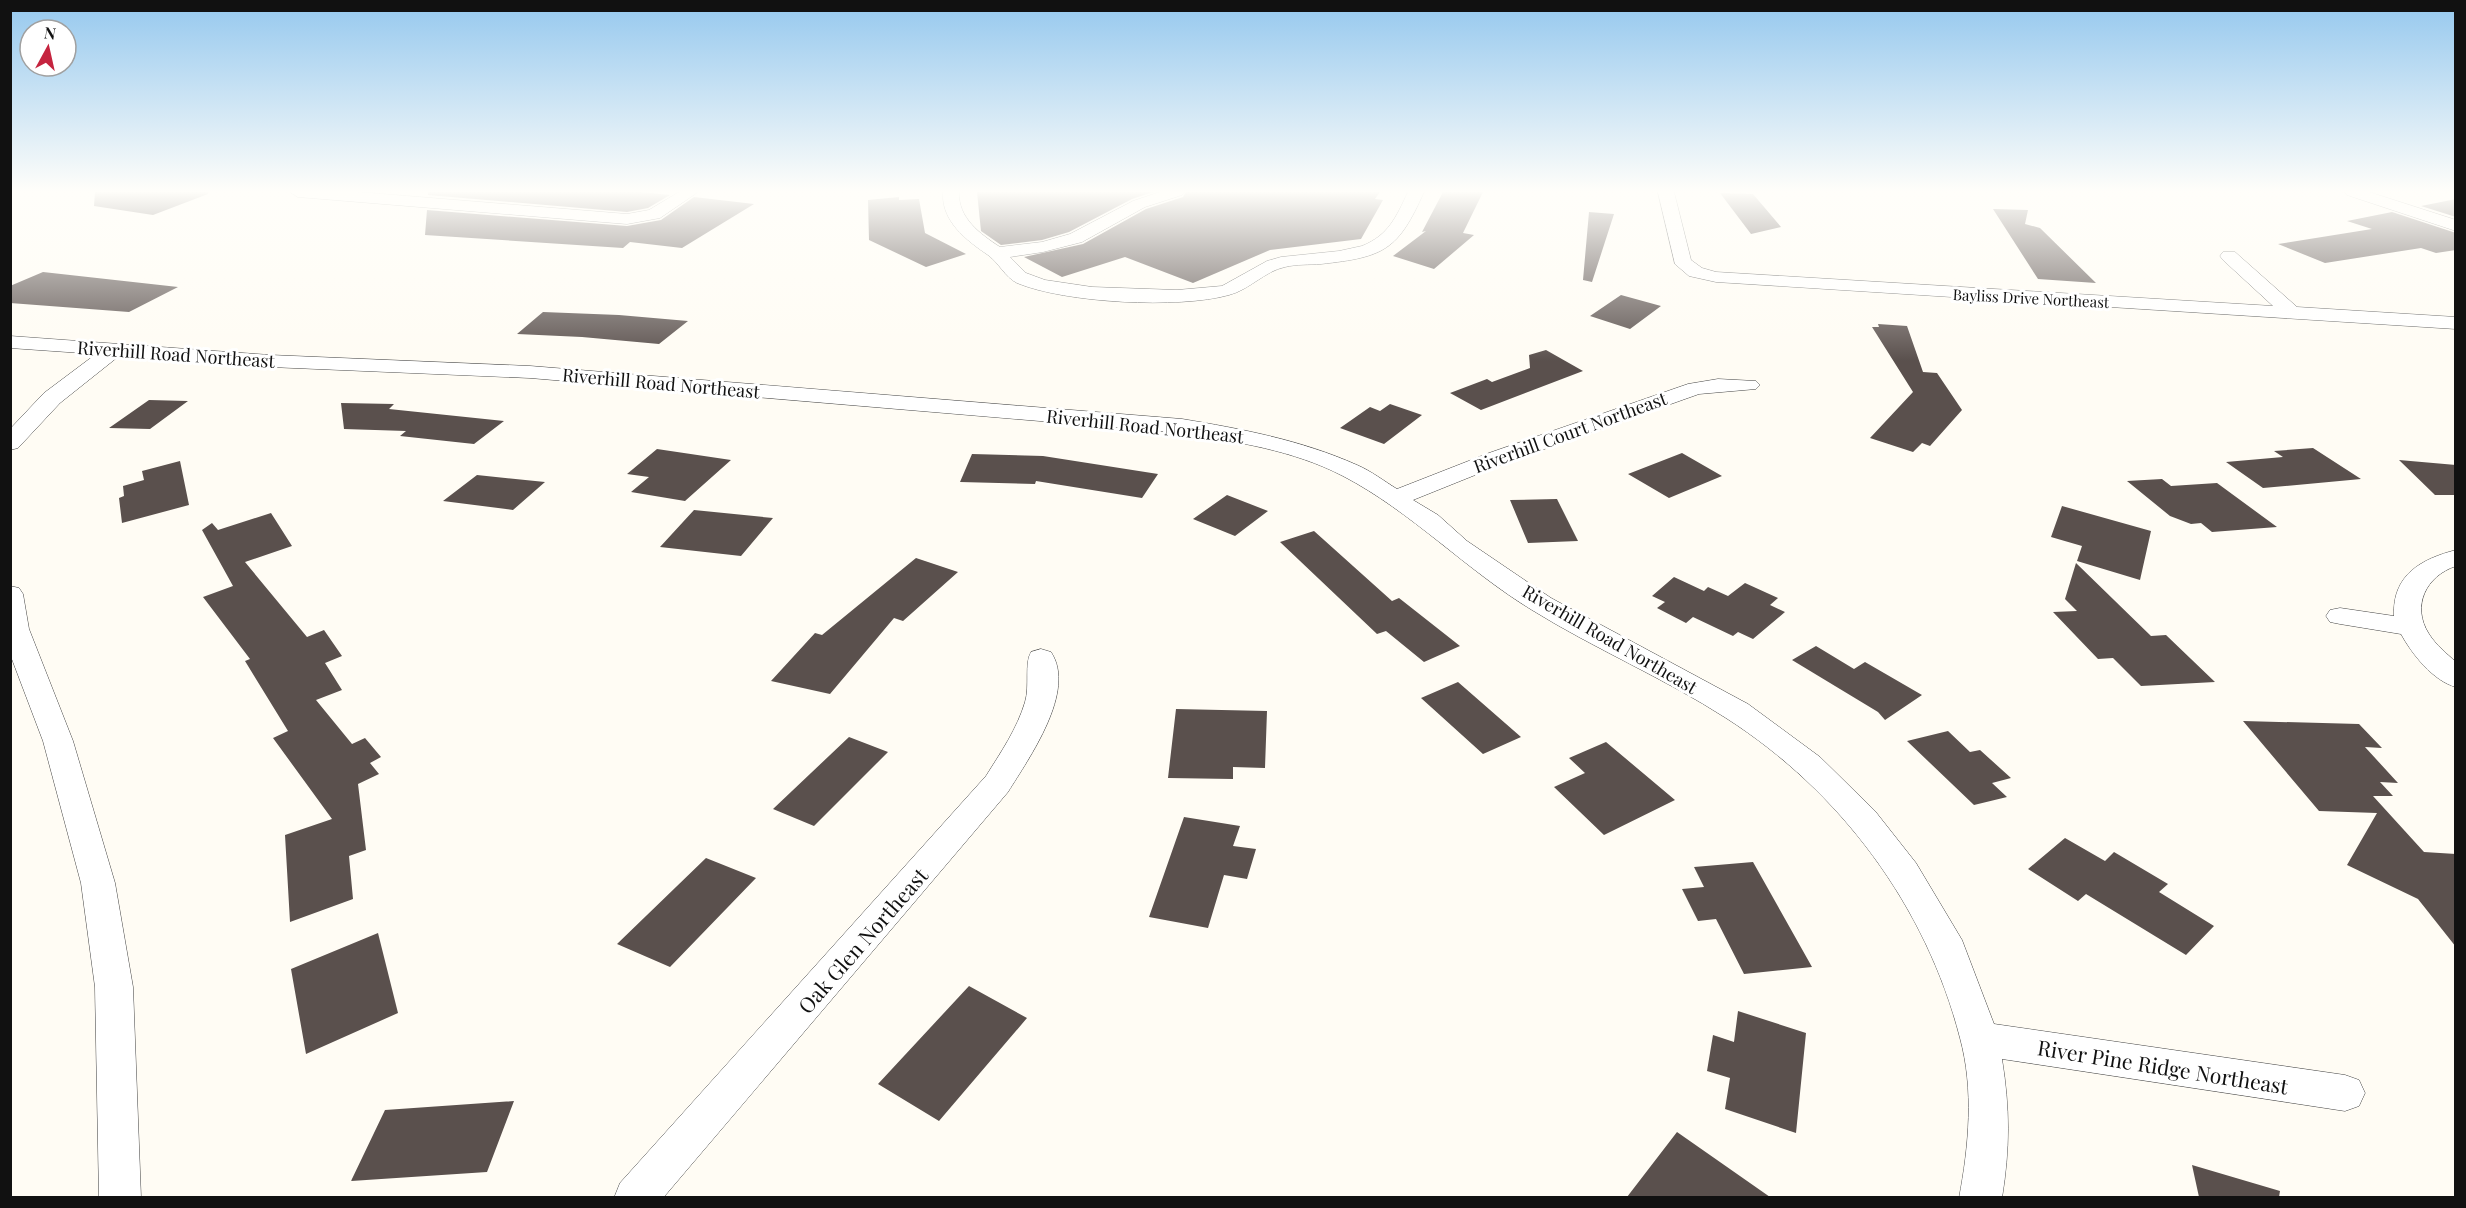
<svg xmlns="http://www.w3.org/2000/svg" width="2466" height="1208" font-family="'Playfair Display',serif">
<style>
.building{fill:#5a504d}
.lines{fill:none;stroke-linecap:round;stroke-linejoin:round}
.street-casing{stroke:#444;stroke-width:1}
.street{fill:#fff;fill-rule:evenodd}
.labels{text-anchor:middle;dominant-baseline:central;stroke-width:6;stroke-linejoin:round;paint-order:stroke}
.far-street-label{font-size:15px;fill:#111;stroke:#fff}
.street-label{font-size:18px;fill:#111;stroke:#fff}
.near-street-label{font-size:21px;fill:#111;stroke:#fff}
</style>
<rect width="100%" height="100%" fill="#fffcf4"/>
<path class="building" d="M95,192H208V194L153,215L94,206Z
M428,192H641L670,195L648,208L627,212L428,195Z
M977,192H1153L1132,199L1069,232L1042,240L1001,245L981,231Z
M1186,192H1380L1375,199L1383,200L1361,239L1270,250L1193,283L1125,257L1062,277L1024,257L1083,244L1146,209L1183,197Z
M1443,192H1483L1463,233L1474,235L1434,269L1393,256L1426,231L1422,232Z
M1720,193L1753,194L1781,227L1751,234Z
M694,197L754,204L682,248L630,242L623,248L425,235L427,210L627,226L661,220Z
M899,197V200L919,199L925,233L966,254L926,267L869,240L868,200Z
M2456,199V217L2421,206Z
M1993,209L2028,210L2025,224L2040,228L2096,283L2038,279Z
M1589,212L1614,214L1592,282L1583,280Z
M2392,212L2456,233V250L2436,253L2421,248L2325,263L2278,244L2372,229L2347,221Z
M43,272L178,287L129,312L10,303V286Z
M1621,295L1661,306L1630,329L1590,316Z
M543,312L619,315L688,321L659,344L582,337L517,334Z
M1878,324L1907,326L1923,372L1937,373L1962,410L1930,446L1922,443L1913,452L1870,438L1913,392L1872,327H1879Z
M1546,350L1583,371L1481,410L1450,393L1487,379L1492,382L1530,368L1529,355Z
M149,400L188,401L150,429L109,428Z
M341,403L394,404L389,409L504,421L474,444L400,436L406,431L344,429Z
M1390,404L1422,415L1384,444L1340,428L1370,407L1380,411Z
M2313,448L2361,479L2263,488L2226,462L2283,457L2274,451Z
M657,449L731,460L685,501L631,492L649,477L627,474Z
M1682,453L1722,476L1669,498L1628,474Z
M972,454L1043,456L1158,474L1142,498L1036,481L1035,484L960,482Z
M2399,460L2456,465V495H2435Z
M180,461L189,505L122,523L119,498L124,496L123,486L144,480L142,471Z
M477,475L545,482L513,510L443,501Z
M2162,479L2171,486L2217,483L2277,527L2212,532L2201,523L2191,524L2170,516L2127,481Z
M1227,495L1268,511L1235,536L1193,519Z
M1557,499L1578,541L1528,543L1510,500Z
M2062,506L2151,531L2140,580L2077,561L2082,546L2051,537Z
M694,510L773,518L741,556L660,547Z
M271,513L292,546L245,562L307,637L324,630L342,656L325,663L342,690L316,700L352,744L365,738L381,757L370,763L379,774L358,784L366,850L349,856L353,899L290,922L285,835L332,819L273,738L288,731L245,661L250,659L203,597L233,586L202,530L212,523L218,530Z
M1314,531L1392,601L1399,598L1460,646L1424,662L1386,631L1377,634L1280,542Z
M916,558L958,572L903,621L894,618L830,694L771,681L815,633L822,635Z
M2076,563L2151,636L2166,635L2215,682L2141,686L2113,658L2098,659L2053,612L2077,611L2065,599Z
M1674,577L1704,591L1708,587L1728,596L1745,583L1778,598L1770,605L1785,612L1753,639L1738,632L1733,636L1693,617L1686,623L1657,608L1665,602L1652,596Z
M1816,646L1854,669L1865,662L1922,695L1885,720L1878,712L1792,660Z
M1458,682L1521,737L1483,754L1421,698Z
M1176,709L1267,711L1265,768L1233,767V779L1168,778Z
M2243,721L2359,724L2382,748L2365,747L2398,783L2380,782L2393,796H2373L2424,852L2456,854V947L2418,899L2347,865L2377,813L2319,811Z
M1948,731L1970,752L1980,750L2011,778L1992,783L2007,797L1974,805L1907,741Z
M849,737L888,752L814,826L773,809Z
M1606,742L1675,800L1604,835L1554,787L1585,773L1569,758Z
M1184,817L1240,826L1233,846L1256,849L1247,879L1224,875L1208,928L1149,917Z
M2065,838L2105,861L2114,852L2168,884L2159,892L2214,926L2186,955L2086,894L2078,901L2028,869Z
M706,858L756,878L670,967L617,944Z
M1753,862L1812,967L1744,974L1716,919L1698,921L1682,889L1704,887L1694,867Z
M378,933L398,1013L306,1054L291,969Z
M969,986L1027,1018L939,1121L878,1084Z
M1738,1011L1806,1033L1796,1133L1725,1109L1730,1078L1707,1071L1713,1035L1734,1042Z
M514,1101L487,1172L351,1181L385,1110Z
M1677,1132L1770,1197H1627Z
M2192,1165L2280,1191L2279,1197H2199Z"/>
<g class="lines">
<g class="street-casing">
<path id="street" d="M290,192H358L627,214L649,210L679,192H698L660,218L627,224L298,197Z
M943,192H959C958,218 980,234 1000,247L1042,242L1070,234L1133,201L1160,192H1184L1182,195L1145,207L1082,242L1043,252L1010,257L1026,273L1045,280L1092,287L1177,290L1222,286L1267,261L1281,257L1339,251L1362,246C1389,235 1396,217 1408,192H1424C1398,250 1385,257 1321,264C1309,265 1297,264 1285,267C1265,271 1249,290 1229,295C1179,309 1065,303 1017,283C1005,277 999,263 988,255C966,240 941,221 943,192Z
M1658,192H1674L1691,260L1702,268L1716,272L2273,306L2223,260L2220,256L2223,252H2235L2297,307L2456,317V329L1716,282L1689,276L1675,264Z
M2345,192H2369L2456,220V231L2347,195Z
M10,336L270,355L530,366L1182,419C1242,429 1301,440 1357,465C1371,471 1384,481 1397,489L1489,453L1688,384L1718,379L1756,381L1760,385L1756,389L1699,394L1505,463L1413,500L1438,515L1467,541L1551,598L1748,704L1820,757L1875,811L1916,863L1962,940L1994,1024L2345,1075L2359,1080L2365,1093L2359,1106L2345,1111L2002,1059C2010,1109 2010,1148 2002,1198H1959C1969,1146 1974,1089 1960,1038C1926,906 1840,791 1726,718C1664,678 1595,649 1532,610C1466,570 1412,512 1343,476C1293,450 1237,442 1182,433L530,378L270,367L119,356L60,403L18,448L10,450V429L44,393L96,354L10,348Z
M2456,550V566C2426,576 2411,606 2429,634C2436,645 2446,653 2456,662V687C2433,681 2412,654 2401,634L2340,624L2330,622L2326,616L2330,610L2340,608L2394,616C2392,575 2421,559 2456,550Z
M10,586L19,588L23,594L29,629L73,741L115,883L133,987L141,1198H99L95,987L81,883L43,741L10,654Z
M1041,649L1051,652C1077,691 1029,758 1008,792L663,1198H614L620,1183L986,776C1001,752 1017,729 1025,702C1030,686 1024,663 1031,652Z"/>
</g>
<use href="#street" class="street"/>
</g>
<linearGradient id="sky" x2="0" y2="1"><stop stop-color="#95c8ee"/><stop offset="0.53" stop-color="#fffefa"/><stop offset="1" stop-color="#fffefa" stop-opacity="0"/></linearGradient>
<rect width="2466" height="361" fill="url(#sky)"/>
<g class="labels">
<g class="far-street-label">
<text transform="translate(2031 298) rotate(3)">Bayliss Drive Northeast</text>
</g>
<g class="street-label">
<text transform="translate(176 354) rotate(4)">Riverhill Road Northeast</text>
<text transform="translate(661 383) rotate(5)">Riverhill Road Northeast</text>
<text transform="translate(1145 426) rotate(6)">Riverhill Road Northeast</text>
<text transform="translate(1570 432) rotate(-20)">Riverhill Court Northeast</text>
<text transform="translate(1610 639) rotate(30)">Riverhill Road Northeast</text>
</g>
<g class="near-street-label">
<text transform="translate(862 940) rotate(-49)">Oak Glen Northeast</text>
<text transform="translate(2163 1066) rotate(9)">River Pine Ridge Northeast</text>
</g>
</g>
<rect width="2466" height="1208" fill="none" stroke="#111111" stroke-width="24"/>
<g transform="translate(48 48) rotate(8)"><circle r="28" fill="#ffffff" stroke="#a0a0a0" stroke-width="1.5"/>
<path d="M0-4.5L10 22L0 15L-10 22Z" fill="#c5243f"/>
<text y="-9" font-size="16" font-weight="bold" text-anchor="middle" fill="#111111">N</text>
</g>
</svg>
